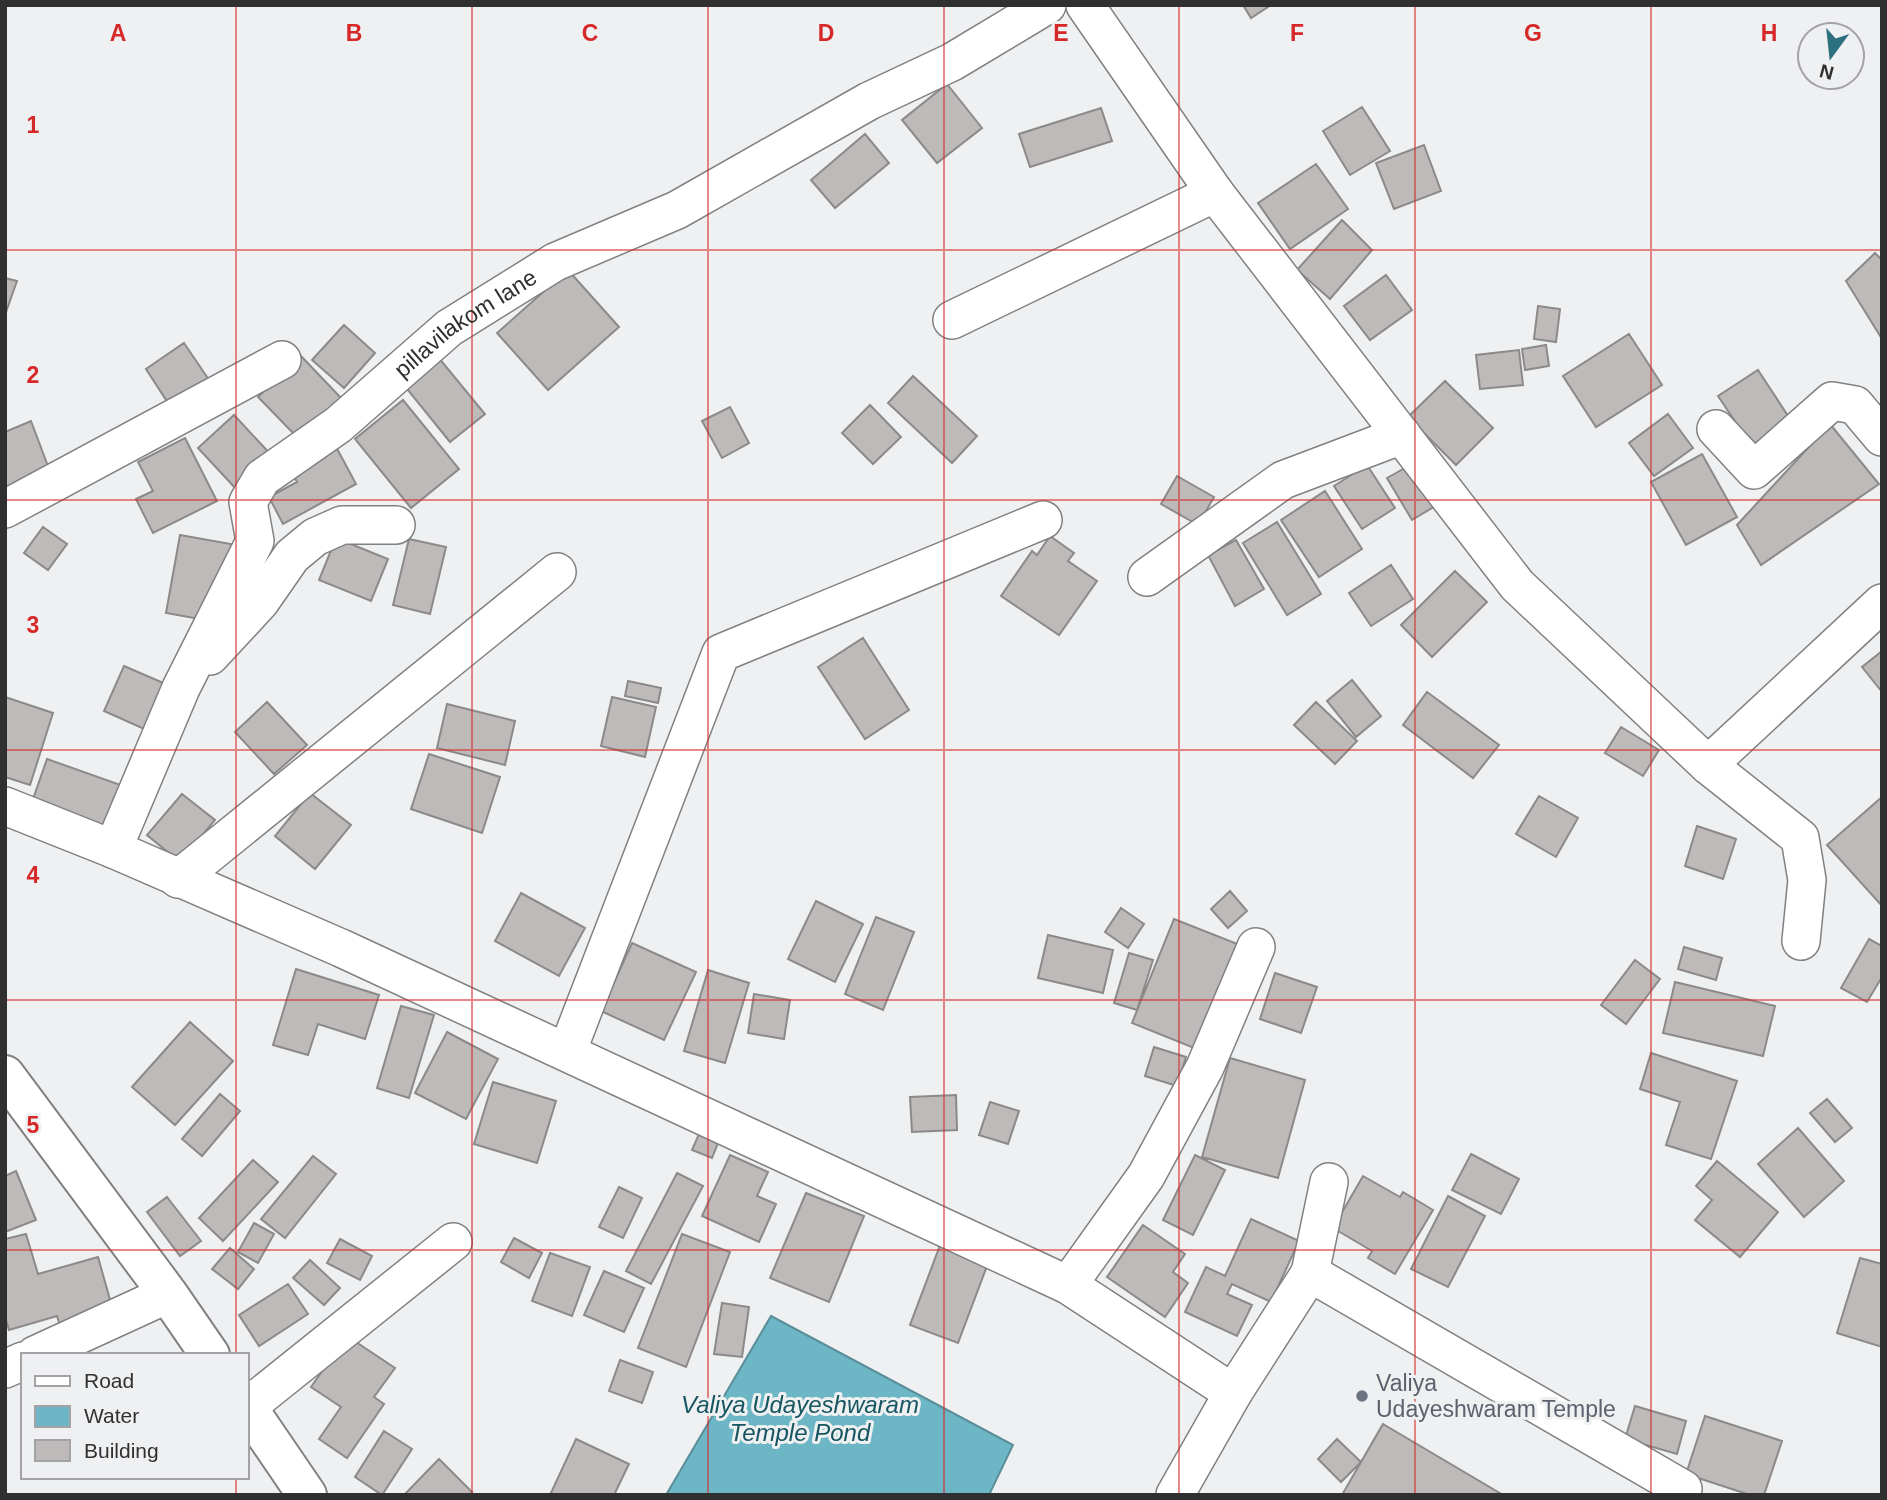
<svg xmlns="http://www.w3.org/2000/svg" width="1887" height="1500" font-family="Arial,sans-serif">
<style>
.water{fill:#6cb6c5;stroke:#5a8e99;stroke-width:2}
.building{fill:#bdbab9;stroke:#8c8a89;stroke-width:2}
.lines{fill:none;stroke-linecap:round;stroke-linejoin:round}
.minor-casing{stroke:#808182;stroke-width:40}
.secondary-casing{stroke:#808182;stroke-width:42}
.minor{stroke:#fff;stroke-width:37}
.secondary{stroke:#fff;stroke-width:38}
.grid{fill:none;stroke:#d62828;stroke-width:2;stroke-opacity:0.55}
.worship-dot{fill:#6b7280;stroke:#eff0f2;stroke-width:2.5}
.labels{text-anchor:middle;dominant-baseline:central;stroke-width:6;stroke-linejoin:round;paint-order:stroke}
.street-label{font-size:23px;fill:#303031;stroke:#eff0f2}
.worship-label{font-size:23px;fill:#5b616d;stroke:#eff0f2;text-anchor:start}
.water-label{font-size:24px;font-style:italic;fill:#165661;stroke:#eff0f2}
.grid-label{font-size:23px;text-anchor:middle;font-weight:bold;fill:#d62828;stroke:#eff0f2;stroke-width:6;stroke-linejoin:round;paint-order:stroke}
</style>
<rect width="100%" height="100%" fill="#eff0f2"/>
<path class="water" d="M771,1316L1013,1445L989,1495H666Z"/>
<path class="building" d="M1243,5H1271L1251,18Z
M947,84L982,128L937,163L902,120Z
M1362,107L1390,151L1350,175L1323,131Z
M1101,108L1112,141L1030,167L1019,134Z
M865,134L889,163L835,208L811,180Z
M1424,145L1441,191L1394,209L1376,163Z
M1316,164L1348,209L1290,249L1258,203Z
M1342,220L1372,250L1330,299L1297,270Z
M1875,253L1882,260V339L1846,281Z
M568,270L619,327L548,390L497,333Z
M1386,275L1412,310L1370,340L1344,306Z
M5,278L17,281L5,315Z
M1538,306L1560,309L1556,342L1534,339Z
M344,325L375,353L344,388L312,360Z
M1629,334L1662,385L1596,427L1563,376Z
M184,343L209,380L170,406L146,369Z
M1546,345L1549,366L1525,370L1522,349Z
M1519,350L1523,385L1480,389L1476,355Z
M301,356L341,398L298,438L258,397Z
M438,357L485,414L450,442L403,384Z
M1758,370L1792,422L1753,448L1718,396Z
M913,376L977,436L952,463L888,403Z
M1445,381L1493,428L1456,465L1408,417Z
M403,400L459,469L411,508L355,439Z
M870,405L901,437L873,464L842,433Z
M730,407L749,443L722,458L702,421Z
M1668,414L1693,448L1654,476L1629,443Z
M234,415L274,458L238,491L198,448Z
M31,421L52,477L5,495V432Z
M1830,424L1879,484L1761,565L1737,525Z
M185,438L217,501L153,533L136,499L153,491L138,462Z
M334,443L356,484L283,524L269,497L297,482L289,467Z
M1702,454L1737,517L1686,545L1651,482Z
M1412,464L1437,505L1412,520L1387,478Z
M1367,465L1395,508L1362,529L1334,486Z
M1177,476L1214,497L1198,525L1161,504Z
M1325,491L1362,549L1319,577L1281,520Z
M1277,522L1321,594L1287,615L1243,543Z
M43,527L67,544L48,570L24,553Z
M180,535L242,546L228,624L166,613Z
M1050,536L1074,553L1068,561L1097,581L1059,635L1001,596L1032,551L1037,555Z
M336,538L388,559L371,601L319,580Z
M409,539L446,547L430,614L393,605Z
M1236,540L1264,589L1235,606L1208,555Z
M1391,565L1413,599L1371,626L1349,593Z
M1455,571L1487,602L1432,657L1401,625Z
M863,638L909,710L865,739L818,667Z
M1882,651V692L1862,667Z
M124,666L182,691L162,737L104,711Z
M1352,680L1381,716L1356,737L1327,701Z
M628,681L661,688L658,703L625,696Z
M1427,692L1499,745L1473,778L1403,725Z
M5,697L53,713L30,785L5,777Z
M612,697L656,707L645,757L601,746Z
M267,702L307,745L274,774L235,732Z
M1316,702L1357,741L1335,764L1294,725Z
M447,704L515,721L505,765L437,748Z
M1621,727L1659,750L1643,776L1605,753Z
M429,754L500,777L482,833L411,809Z
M47,759L132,789L117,832L32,802Z
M310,793L351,825L315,869L275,836Z
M182,794L215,820L180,862L147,835Z
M1539,796L1578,818L1556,857L1516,834Z
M1882,797V906L1827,845Z
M1697,826L1736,839L1723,879L1685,866Z
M1230,891L1247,911L1228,928L1211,909Z
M521,893L585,928L559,976L495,941Z
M816,901L863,924L835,982L788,959Z
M1121,908L1144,924L1128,948L1105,932Z
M876,917L914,932L883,1010L845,994Z
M1174,919L1240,945L1204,1052L1132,1023Z
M1048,935L1113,950L1103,993L1038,978Z
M1869,939L1882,946V977L1867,1002L1841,988Z
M632,943L696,972L664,1040L601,1011Z
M1684,947L1722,958L1716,980L1678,969Z
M1129,953L1153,960L1137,1010L1114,1003Z
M1635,960L1660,979L1626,1024L1601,1005Z
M296,969L379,995L365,1039L318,1024L308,1055L273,1045Z
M708,970L749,983L725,1063L684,1051Z
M1275,973L1317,987L1301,1033L1260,1019Z
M1675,982L1775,1006L1763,1056L1663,1033Z
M754,994L790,1000L784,1039L748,1033Z
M401,1006L434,1015L409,1098L377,1088Z
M190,1022L233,1061L175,1125L132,1087Z
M447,1032L498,1059L466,1119L415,1093Z
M1154,1047L1186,1057L1177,1086L1145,1076Z
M1651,1053L1737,1081L1711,1159L1666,1145L1680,1102L1640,1089Z
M1230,1058L1305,1080L1278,1178L1202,1157Z
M493,1082L556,1101L537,1163L474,1144Z
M220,1094L240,1111L202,1156L182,1139Z
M956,1095L957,1130L912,1132L910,1097Z
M1827,1099L1852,1128L1835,1142L1810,1113Z
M990,1102L1019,1111L1008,1144L979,1135Z
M703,1125L722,1133L712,1158L692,1150Z
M1798,1128L1844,1181L1804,1217L1758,1164Z
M1471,1154L1519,1179L1501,1214L1452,1190Z
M730,1155L768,1172L757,1196L776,1204L759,1242L702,1216Z
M1195,1155L1225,1170L1193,1235L1163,1220Z
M313,1156L336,1174L285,1238L261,1219Z
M253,1160L278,1182L223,1241L199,1218Z
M1717,1161L1778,1212L1740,1257L1695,1220L1712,1200L1696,1186Z
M16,1171L36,1220L5,1232V1176Z
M677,1173L703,1186L651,1284L626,1271Z
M1363,1176L1400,1197L1403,1192L1433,1210L1395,1274L1368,1258L1372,1251L1333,1228Z
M619,1187L642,1198L623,1238L599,1227Z
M806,1193L864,1216L829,1302L770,1278Z
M1448,1196L1485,1216L1448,1287L1411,1269Z
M167,1197L201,1241L180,1256L147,1212Z
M1251,1219L1299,1241L1271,1302L1232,1284L1227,1294L1252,1305L1237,1336L1185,1312L1206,1267L1225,1276Z
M254,1223L274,1234L258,1263L238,1252Z
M1143,1225L1185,1254L1173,1272L1188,1283L1165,1317L1107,1277Z
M26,1234L38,1274L98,1257L114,1314L61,1329L57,1316L9,1330L5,1317V1239Z
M682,1234L730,1252L686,1367L638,1348Z
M514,1238L542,1253L529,1278L501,1262Z
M340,1239L372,1256L360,1280L327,1263Z
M942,1240L990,1258L958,1343L910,1325Z
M230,1248L254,1269L238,1289L212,1269Z
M550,1253L590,1267L572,1316L532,1301Z
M1860,1258L1882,1264V1347L1837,1333Z
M310,1260L340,1288L324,1305L293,1278Z
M604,1271L644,1288L624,1332L584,1315Z
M288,1284L308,1314L259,1346L239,1315Z
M722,1303L749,1307L742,1357L714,1354Z
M347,1336L395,1368L374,1397L384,1404L347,1458L319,1439L341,1407L311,1387Z
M620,1360L653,1372L642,1403L609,1391Z
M1635,1406L1686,1421L1677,1454L1625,1439Z
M1705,1416L1782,1441L1764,1495H1750L1686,1474Z
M1383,1424L1503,1495H1342Z
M384,1431L412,1449L382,1495L355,1477Z
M576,1439L629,1464L614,1495H550Z
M1337,1439L1361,1462L1341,1482L1318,1459Z
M439,1459L472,1492L469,1495H404Z"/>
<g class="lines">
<g class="minor-casing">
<g id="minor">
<path d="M1085,5L1215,193L1517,585L1708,765L1882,603"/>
<path d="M952,320L1215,193"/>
<path d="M1716,429L1754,470L1832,401L1855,405L1882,437"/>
<path d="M5,509L282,360"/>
<path d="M1147,577L1283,480L1402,435"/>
<path d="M210,656L260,602L292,556L315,537L342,525H396"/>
<path d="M1708,765L1800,838L1807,880L1801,941"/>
<path d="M5,806L113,849L341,948L1068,1285L1233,1393L1310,1273L1683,1489L1680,1495"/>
<path id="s1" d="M113,849L181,688L255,541L248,502L262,478L338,425L449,328L555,262L677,210L869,101L952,62L1047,5"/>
<path d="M178,879L557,572"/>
<path d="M567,1052L721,653L1043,520"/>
<path d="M1310,1273L1329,1182"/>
<path d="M1068,1285L1146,1176L1205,1067L1256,947"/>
<path d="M35,1355L168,1294"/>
<path d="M5,1369L23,1361"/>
<path d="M247,1407L453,1242"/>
<path d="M1175,1495L1233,1393"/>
</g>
</g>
<g class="secondary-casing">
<path id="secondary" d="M5,1075L168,1294L210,1355
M247,1407L307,1495"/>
</g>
<use href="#minor" class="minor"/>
<use href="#secondary" class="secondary"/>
</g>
<path class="grid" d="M236,5V1355M472,5V1495M708,5V1495M944,5V1495M1179,5V1495M1415,5V1495M1651,5V1495M5,250H1882M5,500H1882M5,750H1882M5,1000H1882M5,1250H1882M236,1477V1495"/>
<circle class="worship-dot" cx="1362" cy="1396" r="7"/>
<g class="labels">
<g class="street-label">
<text stroke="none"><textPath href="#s1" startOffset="663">pillavilakom lane</textPath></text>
</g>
<g class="worship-label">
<text x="1376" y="1383">Valiya<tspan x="1376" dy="26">Udayeshwaram Temple</tspan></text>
</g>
<g class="water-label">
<text x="800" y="1404">Valiya Udayeshwaram<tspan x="800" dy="28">Temple Pond</tspan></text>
</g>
</g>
<g class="grid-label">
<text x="118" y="41">A</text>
<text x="354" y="41">B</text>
<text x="590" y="41">C</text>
<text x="826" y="41">D</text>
<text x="1061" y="41">E</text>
<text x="1297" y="41">F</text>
<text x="1533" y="41">G</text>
<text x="1769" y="41">H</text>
<text x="33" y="133">1</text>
<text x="33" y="383">2</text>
<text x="33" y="633">3</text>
<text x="33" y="883">4</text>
<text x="33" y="1133">5</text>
</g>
<rect width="1887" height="1500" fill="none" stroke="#303031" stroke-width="14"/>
<rect x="21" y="1353" width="228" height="126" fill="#eff0f2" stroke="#a3a3a5" stroke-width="2"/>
<rect x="35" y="1376" width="35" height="10" fill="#ffffff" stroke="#a3a3a5" stroke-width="2"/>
<text x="84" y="1388" font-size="21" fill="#303031">Road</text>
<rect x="35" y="1406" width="35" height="21" fill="#6cb6c5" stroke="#a3a3a5" stroke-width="2"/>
<text x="84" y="1423" font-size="21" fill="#303031">Water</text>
<rect x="35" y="1440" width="35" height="21" fill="#bdbab9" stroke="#a3a3a5" stroke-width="2"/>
<text x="84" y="1458" font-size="21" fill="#303031">Building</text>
<g transform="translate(1831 56) rotate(195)"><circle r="33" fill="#eff0f2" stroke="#a3a3a5" stroke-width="2"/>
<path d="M0-5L12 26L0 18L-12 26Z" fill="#2d7181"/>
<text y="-10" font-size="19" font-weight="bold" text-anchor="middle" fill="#303031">N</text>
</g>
</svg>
